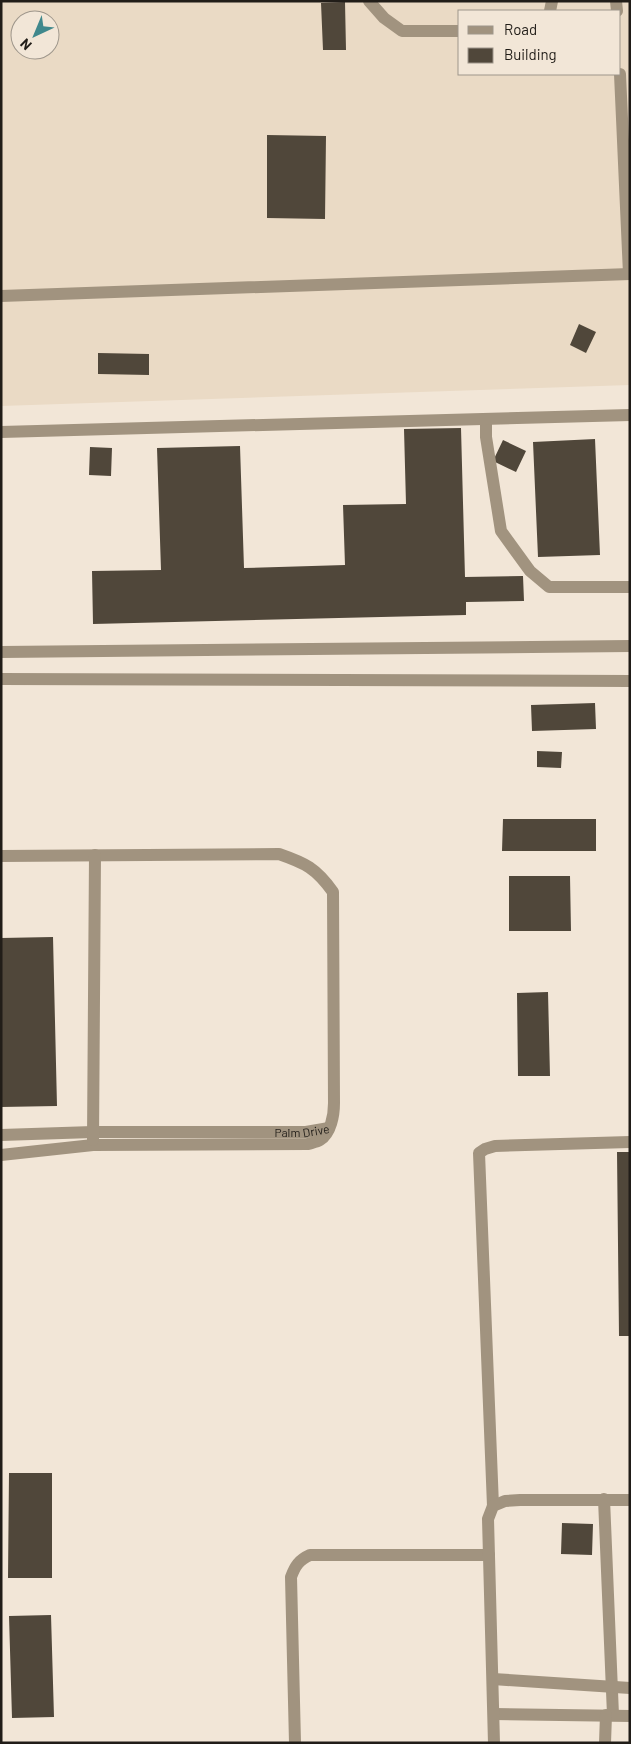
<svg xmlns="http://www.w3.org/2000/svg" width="631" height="1744" font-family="Barlow,sans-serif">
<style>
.built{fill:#eadac5;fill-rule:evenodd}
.building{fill:#50473a}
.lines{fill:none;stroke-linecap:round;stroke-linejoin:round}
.minor{stroke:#a1937f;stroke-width:12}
.labels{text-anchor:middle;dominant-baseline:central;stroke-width:5;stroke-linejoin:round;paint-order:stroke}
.street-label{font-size:12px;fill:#211d18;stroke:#f2e6d7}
</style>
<rect width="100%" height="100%" fill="#f2e6d7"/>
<path class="built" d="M1,1H630V385L1,406ZM460,11H620V74H460ZM20,20H50V50H20Z"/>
<path class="building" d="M345,2L346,50H323L321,3Z
M267,135L326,136L325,219L267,218Z
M579,324L596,332L586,353L570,345Z
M98,353L149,354V375L98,374Z
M461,428L465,577L523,576L524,601L466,602V615L93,624L92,571L161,570L157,448L240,446L244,568L345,565L343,505L406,504L404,429Z
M595,439L600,555L538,557L533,442Z
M503,440L526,451L516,472L493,461Z
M90,447L112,448L111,476L89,475Z
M595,703L596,729L532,731L531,705Z
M537,751L562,752L561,768L537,767Z
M503,819H596V851H502Z
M509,876H570L571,931H509Z
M53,937L57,1106L1,1107V938Z
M548,992L550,1076H518L517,993Z
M617,1152H630V1336H619Z
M9,1473H52V1578H8Z
M562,1523L593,1524L592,1555L561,1554Z
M51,1615L54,1717L12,1718L9,1616Z"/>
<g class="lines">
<g class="minor">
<path d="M369,1L384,18L402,31H460"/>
<path d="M616,1L617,11"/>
<path d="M550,11L552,1"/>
<path d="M620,74L629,274"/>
<path d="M1,296L630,274"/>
<path d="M486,419V437L501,531L530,571L549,587H630"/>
<path d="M1,432L630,415"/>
<path d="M1,652L630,646"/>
<path d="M1,679L630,681"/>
<path d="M1,856L279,854C305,863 316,868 333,892L334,1103C334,1115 331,1133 320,1140C317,1142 311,1143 308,1144L93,1145L1,1155"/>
<path id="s1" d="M1,1135L93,1132H306L329,1128"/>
<path d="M93,1140L95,855"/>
<path d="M604,1499L613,1715"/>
<path d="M493,1506L479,1153L485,1149L495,1146L630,1142"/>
<path d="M493,1679L630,1688"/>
<path d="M494,1714L630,1716"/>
<path d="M295,1743L291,1577C295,1566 299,1560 310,1555H489"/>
<path d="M494,1743L488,1519L493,1506L505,1501L520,1500H630"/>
<path d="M605,1743L606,1715"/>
</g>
</g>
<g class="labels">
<g class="street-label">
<text stroke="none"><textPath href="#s1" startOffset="301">Palm Drive</textPath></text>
</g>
</g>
<rect width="631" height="1744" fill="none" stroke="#211d18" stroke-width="5"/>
<rect x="458" y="10" width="162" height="65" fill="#f2e6d7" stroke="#9e968b"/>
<rect x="468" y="26" width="25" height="8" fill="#a1937f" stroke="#9e968b"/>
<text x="504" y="35" font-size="15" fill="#211d18">Road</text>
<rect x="468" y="48" width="25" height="15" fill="#50473a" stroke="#9e968b"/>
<text x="504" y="60" font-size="15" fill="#211d18">Building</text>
<g transform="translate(35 35) rotate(224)"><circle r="24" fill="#f2e6d7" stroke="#9e968b"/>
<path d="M0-4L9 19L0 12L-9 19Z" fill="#40888c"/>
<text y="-8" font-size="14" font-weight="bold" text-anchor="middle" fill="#211d18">N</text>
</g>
</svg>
